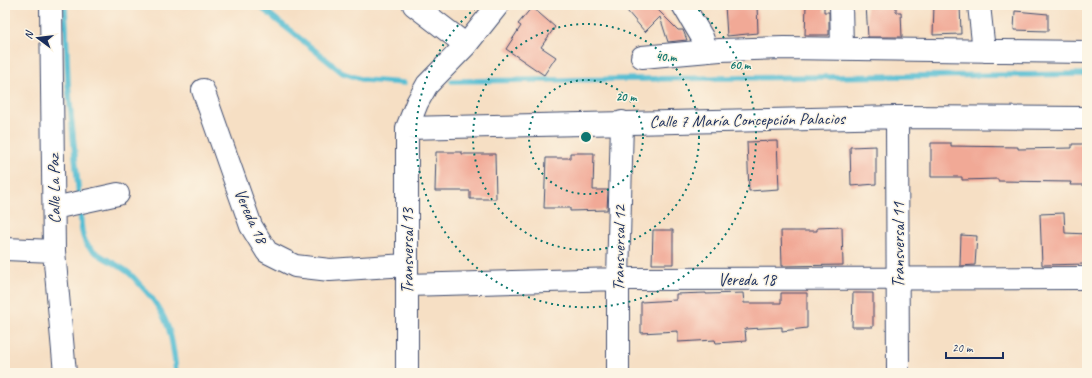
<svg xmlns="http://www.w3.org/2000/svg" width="1092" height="378" font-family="Caveat,sans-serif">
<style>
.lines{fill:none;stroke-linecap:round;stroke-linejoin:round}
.stream{stroke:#56bed3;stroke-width:5.5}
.building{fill:#f1a996}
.minor-casing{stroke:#3c496d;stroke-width:24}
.minor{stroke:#fff;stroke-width:22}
.ring{fill:none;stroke:#0f766e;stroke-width:2;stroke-dasharray:2 4}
.labels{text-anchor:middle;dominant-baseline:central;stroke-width:3;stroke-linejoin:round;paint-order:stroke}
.street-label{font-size:17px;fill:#1b2f5e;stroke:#fcf5e5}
.centre{fill:#0f766e;stroke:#fcf5e5;stroke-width:2}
.ring-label{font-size:12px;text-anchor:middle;font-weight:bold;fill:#0f766e;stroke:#fcf5e5;stroke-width:3;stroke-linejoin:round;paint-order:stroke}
</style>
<rect width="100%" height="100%" fill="#fcf5e5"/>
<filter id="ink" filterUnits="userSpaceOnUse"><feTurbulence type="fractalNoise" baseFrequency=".025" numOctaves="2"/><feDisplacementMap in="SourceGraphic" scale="8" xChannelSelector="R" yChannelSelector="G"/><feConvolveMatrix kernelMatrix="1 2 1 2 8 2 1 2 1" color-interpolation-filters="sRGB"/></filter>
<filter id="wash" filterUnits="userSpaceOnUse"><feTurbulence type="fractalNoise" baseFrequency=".012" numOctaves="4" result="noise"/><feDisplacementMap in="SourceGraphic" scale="16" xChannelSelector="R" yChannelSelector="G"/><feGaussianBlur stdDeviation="0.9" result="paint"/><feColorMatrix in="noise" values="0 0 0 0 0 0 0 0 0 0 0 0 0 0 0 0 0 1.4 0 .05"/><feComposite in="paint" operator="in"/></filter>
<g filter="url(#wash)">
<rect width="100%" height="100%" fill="#f6dfc4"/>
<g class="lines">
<path class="stream" d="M65,5L68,83L79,197
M258,5L343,73L364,80L404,83
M452,81L1087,74
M80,206C81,218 80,238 89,247C99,257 114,262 125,270C133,275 138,283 145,290C169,317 173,337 176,373"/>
</g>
<g id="blocks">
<path class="building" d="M622,5H653L678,30H683L687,40L668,42L660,17L645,32Z
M725,5H757L758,33L727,36Z
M806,5H824V12H829V35H805Z
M866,5H896V12H901L902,37H868Z
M934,5H960L961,34L933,35Z
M532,7L555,27L541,47L556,57L544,75L506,49L521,26L518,24Z
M1015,11L1048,14V31L1014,30Z
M777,141L779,189L749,191L747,142Z
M931,143H951V146L1018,147V149L1072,148V144H1087V185H1070L1071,182L998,181V179L962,180V177H931Z
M876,146V184L851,186L850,147Z
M436,152H462V154H495L496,199H470V191H435Z
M570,153H594L593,190H608L607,210L570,211V208H544L546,158H570Z
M1064,213L1065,233L1087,234V264L1042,265L1040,214Z
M842,227L843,265L782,266L781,231H817V228Z
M653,230H673V264H652Z
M961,235L977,236L975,265L960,266Z
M706,293V294L743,293L744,303H781V293H807V328L782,331V327L745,329L746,341L716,343L715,340L678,342V331L641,333V302L676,300V294Z
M853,293H873V327H852Z"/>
</g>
</g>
<g filter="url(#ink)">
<use href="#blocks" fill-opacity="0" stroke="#3c496d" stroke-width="1"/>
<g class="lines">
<g class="minor-casing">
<path id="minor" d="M51,5L54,251L65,373
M414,5L466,45
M683,5L702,37L707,51
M841,5L842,48
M979,5L984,51
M642,57L720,50L784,48L1087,52
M203,90L251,226L267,252L295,266L330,270L406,265
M897,117L898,373
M407,128L897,117L1087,118
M54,208L118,194
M5,249L54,251
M407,285L618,279L1087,278
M407,373V128L417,103L427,85L466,45L498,5
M618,373V279L622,122"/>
</g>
<use href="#minor" class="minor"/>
</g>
</g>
<g class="ring">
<circle cx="586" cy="137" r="57"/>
<circle cx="586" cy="137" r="113"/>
<path d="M694 6A170 170 0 1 1 478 6"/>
</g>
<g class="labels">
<g class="street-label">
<text transform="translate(747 120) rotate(-1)">Calle 7 María Concepción Palacios</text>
<text transform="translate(54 189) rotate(-91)">Calle La Paz</text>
<text transform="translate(251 216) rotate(66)">Vereda 18</text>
<text transform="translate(898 245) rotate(-90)">Transversal 11</text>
<text transform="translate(619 248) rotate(-89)">Transversal 12</text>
<text transform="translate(407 251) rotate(-90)">Transversal 13</text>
<text x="747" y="279">Vereda 18</text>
</g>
</g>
<circle cx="586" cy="137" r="6" class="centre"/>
<g class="ring-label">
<text x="666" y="61">40 m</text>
<text x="740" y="69">60 m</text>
<text x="626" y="101">20 m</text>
</g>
<rect width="1092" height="378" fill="none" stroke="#fcf5e5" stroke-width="20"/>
<g transform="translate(38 38) rotate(285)" stroke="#fcf5e5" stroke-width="3" paint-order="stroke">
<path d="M0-3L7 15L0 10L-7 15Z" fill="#1b2f5e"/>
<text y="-6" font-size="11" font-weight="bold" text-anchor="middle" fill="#1b2f5e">N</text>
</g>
<path d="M946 352v6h57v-6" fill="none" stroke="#1b2f5e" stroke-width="2"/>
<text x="952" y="352" font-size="12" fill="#1b2f5e" stroke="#fcf5e5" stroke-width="3" paint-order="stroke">20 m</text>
</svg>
